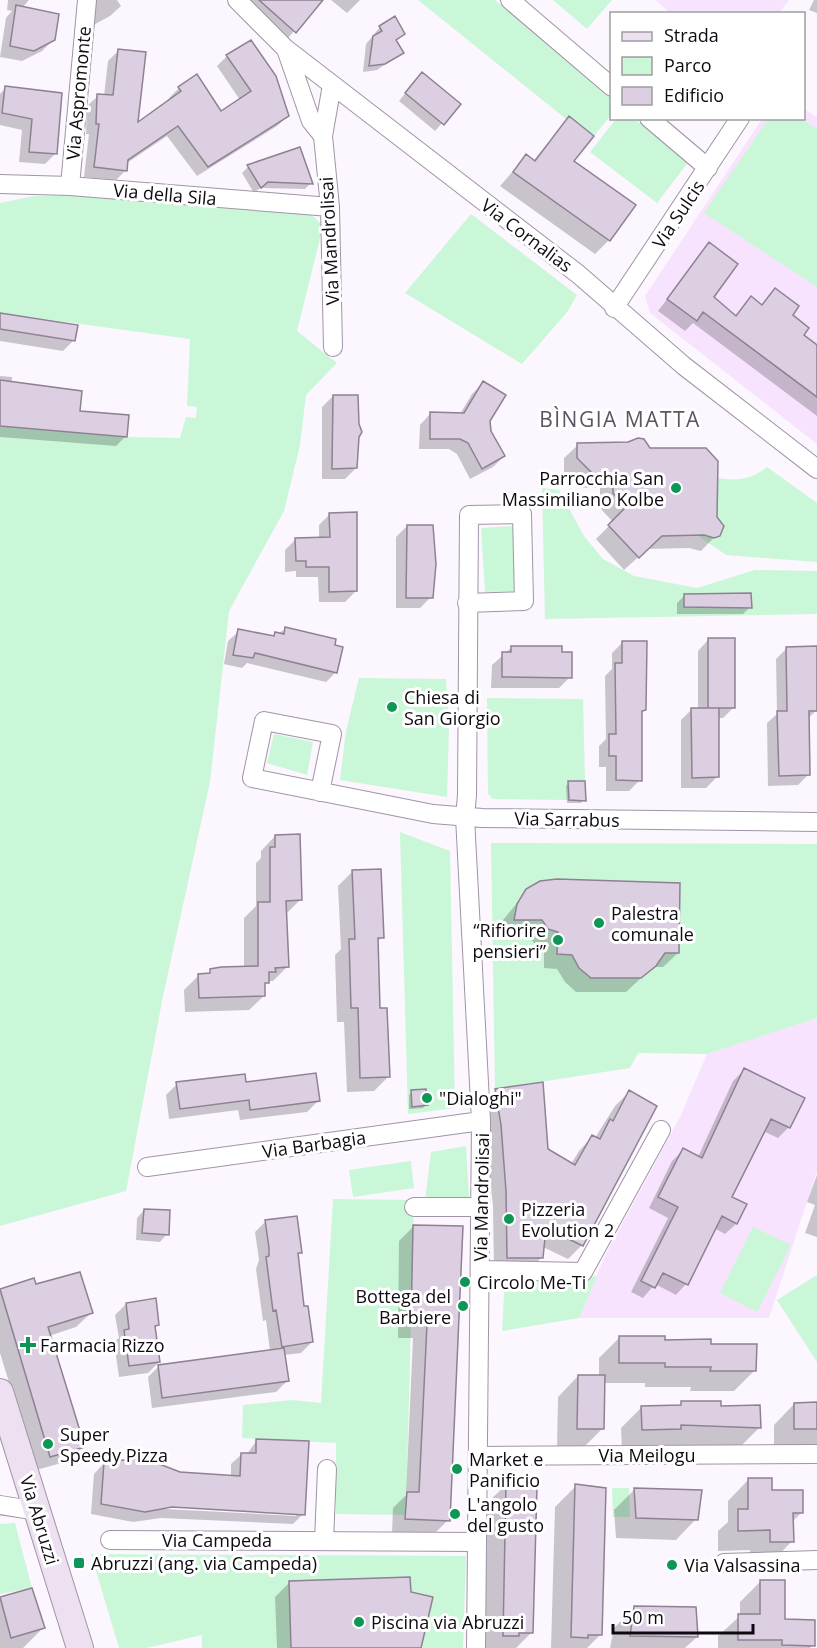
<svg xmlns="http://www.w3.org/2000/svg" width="817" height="1648" font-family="'Open Sans',sans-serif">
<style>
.built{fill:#f7e3fd}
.green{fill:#caf7d8}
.shadow{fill:#0003;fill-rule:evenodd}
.building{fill:#ddcfe2;stroke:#8e8193;stroke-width:1.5}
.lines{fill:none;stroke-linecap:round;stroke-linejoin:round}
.street-casing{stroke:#a194a6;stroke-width:20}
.secondary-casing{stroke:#a194a6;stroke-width:28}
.street{stroke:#fff;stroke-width:18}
.secondary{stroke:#ece0f1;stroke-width:26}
.poi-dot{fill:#0d9656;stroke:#fff;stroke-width:2}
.labels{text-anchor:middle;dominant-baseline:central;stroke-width:6;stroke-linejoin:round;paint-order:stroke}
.street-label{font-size:18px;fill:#0f0a11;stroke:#fff}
.poi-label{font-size:18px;fill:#0f0a11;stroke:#fff;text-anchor:start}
.quarter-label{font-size:21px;letter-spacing:1.5px;fill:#5f5363;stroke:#fff}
</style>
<rect width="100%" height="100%" fill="#fcf6fe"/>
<path class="built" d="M656,0H789L779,13L671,14Z
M804,109L817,117V444L650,313L645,296L762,119L804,118Z
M817,1018V1171L769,1318H579L605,1256L680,1117L707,1054Z"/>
<path class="green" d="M418,0H495L611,95V115L594,136L569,116L566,119Z
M553,0H612L587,29Z
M769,118L801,119L817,129V287L704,213Z
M616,119H634L690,160L657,203L590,152Z
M35,196H79L292,210L312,215L323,226L297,331L337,363L306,395L300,445L284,511L229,611L210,782L163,996L126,1191L0,1226V426L127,437L180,438L186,417L196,418L197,407L187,406L190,339L0,313V203Z
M471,214L577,295L568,311L522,364L405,293Z
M767,467L817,503V562L726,555L697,535L716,538L724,530L723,523L717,518V478C738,481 751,480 767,467Z
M542,488L559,490L584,536L603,559L634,576L697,588L755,570L817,571V614L545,619Z
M514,526L515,591L485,592L481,528Z
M359,678L446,679L449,727L447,797L340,780L346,731Z
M487,698L583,699L585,781L569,782V800L493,799L488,794Z
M274,734L313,742L307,775L267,763Z
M400,832L450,851L455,1108L408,1114Z
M491,843L817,844V1018L707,1054L638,1053L630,1068L495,1089Z
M466,1146L469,1198L425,1200L431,1152Z
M411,1161L414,1188L353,1197L349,1170Z
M333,1199L414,1200L406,1515L336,1514V1443L242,1438L243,1405L292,1400L321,1403Z
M753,1227L791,1245L757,1312L720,1293Z
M817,1275V1362L777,1300Z
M597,1276L579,1318L502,1331L505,1279Z
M612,1488H629L630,1517H613Z
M15,1523L32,1588L0,1594V1524Z
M91,1554L466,1556L463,1648H421L433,1597L411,1592L410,1577L289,1581L291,1648H202V1635L146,1648H119Z"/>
<path class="shadow" d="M8,0H29L22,8L53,40L42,51L22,61L0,57L6,18L12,11L7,10Z
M91,0H117L121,6L110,16L88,28Z
M234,0H321L281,46Z
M331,0H360L347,13Z
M814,0H817V13L809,10Z
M380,27L403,34L396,41L402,53L377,70L363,72L366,44Z
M119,50L136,125L171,100L169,98L179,88L220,113L240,100L217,66L227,56L288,116L277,126L197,176L167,136L127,163L126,170L116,180L84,177L89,134H86L87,106L98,96H104L108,61Z
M415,81L459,104L435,131L399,101Z
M6,88L61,95L56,153L45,164L19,162L22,130L0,125V94Z
M569,118L571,161L633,205L609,240L595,254L500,186L526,156L533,161Z
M248,167L311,183L305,189L260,188L254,193L242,173Z
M709,244L712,297L734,317L751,298L761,306L775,290L802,336L817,347V416L693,323L685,331L658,311Z
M0,315L74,340L63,351L0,341Z
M0,376L12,377V383L126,436L116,446L0,437Z
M483,383L490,431L504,456L493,467L470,479L457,454L449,449H419L420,425L430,414H460L472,394Z
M333,396L357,436L356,468L345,479H322V407Z
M578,445L715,517L722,529L701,551L689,548L647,549L624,570L596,539L613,522L600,508V487L580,488L564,472V458Z
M330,514L356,591L345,602H319L318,577H296V571L285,572V550L296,539H319V525Z
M407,526L431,597L420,608H396V537Z
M684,596L750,607L743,614H677V603Z
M286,629L336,672L326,682L247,663L242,668L224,664L228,641L239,631L271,637Z
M708,640L734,707L723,718H717V777L706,788H681V720L692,709H698V651Z
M623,642L645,710L641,714L640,780L629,791H606V767H599V746L606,739L605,676L612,669V653Z
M512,647L570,677L559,688H491L492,665Z
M787,648L817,710L807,719L809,774L798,785L768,786L767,723L777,714L776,659Z
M569,783L584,800L581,803H567L566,786Z
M275,836L300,900L285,915L287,967L273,981H267L264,987V996L249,1010L185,1012L184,990L199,975H206L211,971L244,968V918L256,906V863L261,858V851Z
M353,871L382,937L376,943L379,1010L388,1077L374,1091L347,1092L344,1022H337L335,955L341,949L338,886Z
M527,891L678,953L663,967H653L626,992H576L565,982L557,969L544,968V946L534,943L527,934H501L503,920Z
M744,1070L789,1127L778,1138L763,1131L730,1198L745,1205L736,1224L725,1234L714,1228L686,1284L676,1295L655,1284L643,1298L631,1292L668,1218L649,1208L672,1161L683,1150L698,1157L733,1081Z
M245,1083L318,1101L307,1112L240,1120L238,1110L169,1119L166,1095L177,1084Z
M496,1091L546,1150L571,1164L579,1151L592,1137L595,1138L615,1106L629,1092L655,1106L582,1245L568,1259L543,1247L542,1257L528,1271H494L493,1206L482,1105Z
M412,1092L426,1104L423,1108L409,1109V1095Z
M817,1175V1237L805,1233L815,1205L807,1202Z
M144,1210L167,1234L160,1242L136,1240L137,1218Z
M266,1221L300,1252L296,1256L303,1308L312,1342L301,1353L284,1355L287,1381L276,1392L152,1408L148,1377L159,1366L270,1351L266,1320L263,1321L256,1269L259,1260L255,1232Z
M413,1227L462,1228L448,1520L434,1534L392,1533L393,1508L406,1495L413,1338H398L399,1241Z
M33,1280L35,1286L91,1313L76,1327L49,1336L84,1446L69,1461L36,1470L0,1353V1290Z
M126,1304L158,1325L154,1329L159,1362L148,1373L119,1377L114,1342L119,1338L115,1315Z
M620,1337L710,1341V1345L755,1370L734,1391H690L691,1387H645V1383H603L602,1429L582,1449H557L558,1397L578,1376L599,1377V1358Z
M720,1402V1407L759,1428L739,1448L663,1445L659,1449L622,1450L621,1428L642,1407Z
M794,1404H817V1448L774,1449V1425Z
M257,1440L303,1514L293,1524L161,1518L133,1522L91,1514L94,1474L104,1463L231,1477V1464L242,1454H247ZM165,1506L296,1513V1516L165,1509Z
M748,1480L801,1513L792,1522V1541L772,1562H750V1550L718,1551V1531L728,1522V1501Z
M507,1484L531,1633L516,1648H483L486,1504Z
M576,1486L600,1635L587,1648H551L555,1507Z
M634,1490L696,1519L676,1540L616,1538L614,1510Z
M761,1581L783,1621L813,1645L810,1648H718V1636L740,1616V1602Z
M290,1582L409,1593L420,1648H277L275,1597Z
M31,1590L43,1628L23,1648H0V1599Z
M635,1607L697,1637L685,1648H610L614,1628Z"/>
<path class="building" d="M259,0H323L296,33Z
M16,5L59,14L55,40L34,51L10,46Z
M395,16L405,34L396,40L404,53L385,64L369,66L373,36L382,31L379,26Z
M251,40L276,76L289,116L208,167L178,126L128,160L127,171L94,167L99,124H96L97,94L113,95L118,49L146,52L138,122L181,91L178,87L197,74L221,111L251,91L226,55Z
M422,72L461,104L444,125L405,93Z
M5,86L62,93L57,154L29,152L32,119L2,113Z
M569,116L594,136L574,161L636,205L610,241L513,172L526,154L535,161Z
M300,147L313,184L268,182L261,188L247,165Z
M709,242L738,264L714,297L736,316L751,296L762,305L775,288L799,306L793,315L809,328L804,335L817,345V397L703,312L697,321L667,299Z
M0,313L78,325L75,341L0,329Z
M0,380L82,391L80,411L129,415L127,437L0,426Z
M483,381L506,395L490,421L491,431L505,456L482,469L468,443L460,439H430V412L464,413Z
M333,395H358L359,424L362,432L359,437L357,468L332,469Z
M638,438L644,439L650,448H706L718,461L717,517L724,526L720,536L714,538L704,535L662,536L639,558L608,525L626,507L613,493V474L594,475L577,458V443L628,442Z
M357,512V591L329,592V567H306V561H296L295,538L330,537L329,513Z
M407,525H433L436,564L433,598H406Z
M751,593L752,608L684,607V594Z
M285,627L336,639L335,645L343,647L337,673L255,653L253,658L233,655L238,629L274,636L275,632L284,634Z
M708,638H735V708H708Z
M622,641H647L646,710L642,711V781L616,780V756H609V734H616L615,663H622Z
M511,646H562V652H572V678L502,677V652H511Z
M817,646V711H809L810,775L779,776L777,711H787L786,647Z
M691,708H719V777L692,778Z
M568,781H585L586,801L569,800Z
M300,834L302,900L286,901L289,967L275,968L276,972H269V983H265V996L199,998L198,974L210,973V969L221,967L258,966V902H270V847H275V835Z
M381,869L384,938H378L380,1008H387L390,1077L360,1078L358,1008H351L349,939H355L352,870Z
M557,879L680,883L679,953H665L656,966L641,978H591L579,968L572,955L557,954L558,932L548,929L542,920H514L517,904L526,889L540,881Z
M744,1068L805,1098L790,1128L771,1119L732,1197L747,1204L737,1224L722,1216L688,1285L663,1273L655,1288L641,1281L678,1207L658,1197L683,1148L702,1158Z
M316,1073L320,1101L250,1110L249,1100L180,1109L176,1082L245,1074L246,1082Z
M543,1082L548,1149L575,1165L592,1135L600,1139L610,1119L613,1121L629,1090L657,1106L583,1246L546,1228L543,1258H507L506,1191L501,1125L495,1089Z
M426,1089L428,1105L412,1107L411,1090Z
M144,1209L170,1210L169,1235L142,1233Z
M297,1216L302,1253H298L304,1306H308L313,1342L282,1347L276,1310L273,1311L266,1257L269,1256V1248L265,1220Z
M413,1225L463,1226L450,1521L405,1519L407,1492H419L427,1324H411Z
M80,1272L93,1313L48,1327L85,1447L50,1457L0,1289L34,1278L36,1284Z
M156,1298L159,1325L155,1326L160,1362L129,1366L124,1330L129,1329L126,1303Z
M619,1336H665V1340L711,1339V1344H757L756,1371H710L711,1367H665V1363H619Z
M284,1348L289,1381L162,1398L158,1365Z
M578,1375H605L604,1429H577Z
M681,1401H721V1406L760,1405L761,1428L681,1425V1429L642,1430L641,1406L681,1405Z
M817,1402V1429H794V1403Z
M256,1439L309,1441L305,1515L172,1507L145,1512L101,1504L104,1462L144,1458L180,1472L240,1476L241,1453H256Z
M748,1478H772V1490H803V1513H793L794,1542H770V1530L738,1531V1509H748Z
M506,1482L537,1486L533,1633H519V1636H503Z
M575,1484L606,1488L602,1635H588V1638L571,1637Z
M634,1488L702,1490L698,1520L636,1518Z
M410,1577L411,1592L433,1597L421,1648H291L289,1581Z
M760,1580H785V1619L815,1620V1646L782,1645V1640H738V1614H760Z
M32,1588L45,1628L11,1638L0,1597Z
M634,1606L696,1607L698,1637L630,1636Z"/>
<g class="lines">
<g class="street-casing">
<path id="street" d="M237,0L286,49L578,274L684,366L817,469
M510,0L612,87
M286,49L311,121L323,136
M332,85L323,136L330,207L333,347
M649,118L708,168
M0,184L70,186L330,207
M70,186L87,0
M614,308L740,118
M467,603L524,601L522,514L469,515L467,795L465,817L481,1121L476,1648
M320,792L332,734L264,721L252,778L433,814L482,818L817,822
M147,1167L481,1121
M414,1207H480
M480,1270L583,1272L661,1130
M478,1456L817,1454
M0,1505L37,1511
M110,1540L477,1542
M324,1541L327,1469
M724,1563L817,1560"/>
</g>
<g class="secondary-casing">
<path id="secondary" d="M0,1392L80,1648"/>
</g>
<use href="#street" class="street"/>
<use href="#secondary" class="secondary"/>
</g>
<g class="poi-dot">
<circle cx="676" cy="488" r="6"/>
<circle cx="392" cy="707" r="6"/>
<circle cx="599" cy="923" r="6"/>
<circle cx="558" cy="940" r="6"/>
<circle cx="427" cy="1098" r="6"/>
<circle cx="509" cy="1219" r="6"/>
<circle cx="465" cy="1282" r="6"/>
<circle cx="463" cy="1306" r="6"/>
<path d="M25 1336h6v6h6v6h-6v6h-6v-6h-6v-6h6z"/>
<circle cx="48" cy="1444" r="6"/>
<circle cx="457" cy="1469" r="6"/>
<circle cx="455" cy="1514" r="6"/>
<rect x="73" y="1557" width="12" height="12" rx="3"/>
<circle cx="672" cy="1565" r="6"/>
<circle cx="359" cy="1622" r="6"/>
</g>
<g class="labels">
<g class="street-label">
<text transform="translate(78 93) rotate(-85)">Via Aspromonte</text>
<text transform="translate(165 194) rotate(5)">Via della Sila</text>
<text transform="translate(678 214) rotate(-56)">Via Sulcis</text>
<text transform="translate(527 235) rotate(37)">Via Cornalias</text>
<text transform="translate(329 241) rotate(-93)">Via Mandrolisai</text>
<text transform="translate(567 819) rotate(1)">Via Sarrabus</text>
<text transform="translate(314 1144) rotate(-8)">Via Barbagia</text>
<text transform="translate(481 1197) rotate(-89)">Via Mandrolisai</text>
<text x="647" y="1455">Via Meilogu</text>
<text transform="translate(40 1520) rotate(73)">Via Abruzzi</text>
<text x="217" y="1540">Via Campeda</text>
</g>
<g class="poi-label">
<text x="664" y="478" text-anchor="end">Parrocchia San<tspan x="664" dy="21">Massimiliano Kolbe</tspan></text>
<text x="404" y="697">Chiesa di<tspan x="404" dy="21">San Giorgio</tspan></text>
<text x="611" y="913">Palestra<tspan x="611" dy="21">comunale</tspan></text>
<text x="546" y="930" text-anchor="end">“Rifiorire<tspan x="546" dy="21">pensieri”</tspan></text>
<text x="439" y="1098">"Dialoghi"</text>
<text x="521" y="1209">Pizzeria<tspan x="521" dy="21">Evolution 2</tspan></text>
<text x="477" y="1282">Circolo Me-Ti</text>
<text x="451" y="1296" text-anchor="end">Bottega del<tspan x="451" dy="21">Barbiere</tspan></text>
<text x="40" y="1345">Farmacia Rizzo</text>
<text x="60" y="1434">Super<tspan x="60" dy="21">Speedy Pizza</tspan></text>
<text x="469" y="1459">Market e<tspan x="469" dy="21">Panificio</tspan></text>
<text x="467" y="1504">L'angolo<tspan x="467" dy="21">del gusto</tspan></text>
<text x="91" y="1563">Abruzzi (ang. via Campeda)</text>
<text x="684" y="1565">Via Valsassina</text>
<text x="371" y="1622">Piscina via Abruzzi</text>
</g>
<g class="quarter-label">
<text x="620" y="419">BÌNGIA MATTA</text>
</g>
</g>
<rect x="610" y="12" width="195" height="108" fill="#ffffff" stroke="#9f9da0" stroke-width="1.5"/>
<rect x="622" y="32" width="30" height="9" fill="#ece0f1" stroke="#9f9da0" stroke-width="1.5"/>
<text x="664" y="42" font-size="18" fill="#0f0a11">Strada</text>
<rect x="622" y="57" width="30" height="18" fill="#caf7d8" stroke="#9f9da0" stroke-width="1.5"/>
<text x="664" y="72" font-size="18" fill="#0f0a11">Parco</text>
<rect x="622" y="87" width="30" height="18" fill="#ddcfe2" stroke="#9f9da0" stroke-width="1.5"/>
<text x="664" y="102" font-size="18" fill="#0f0a11">Edificio</text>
<path d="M613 1624v9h140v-9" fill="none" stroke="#0f0a11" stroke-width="3"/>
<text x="622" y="1624" font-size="18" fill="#0f0a11" stroke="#ffffff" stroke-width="4.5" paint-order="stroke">50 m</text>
</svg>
